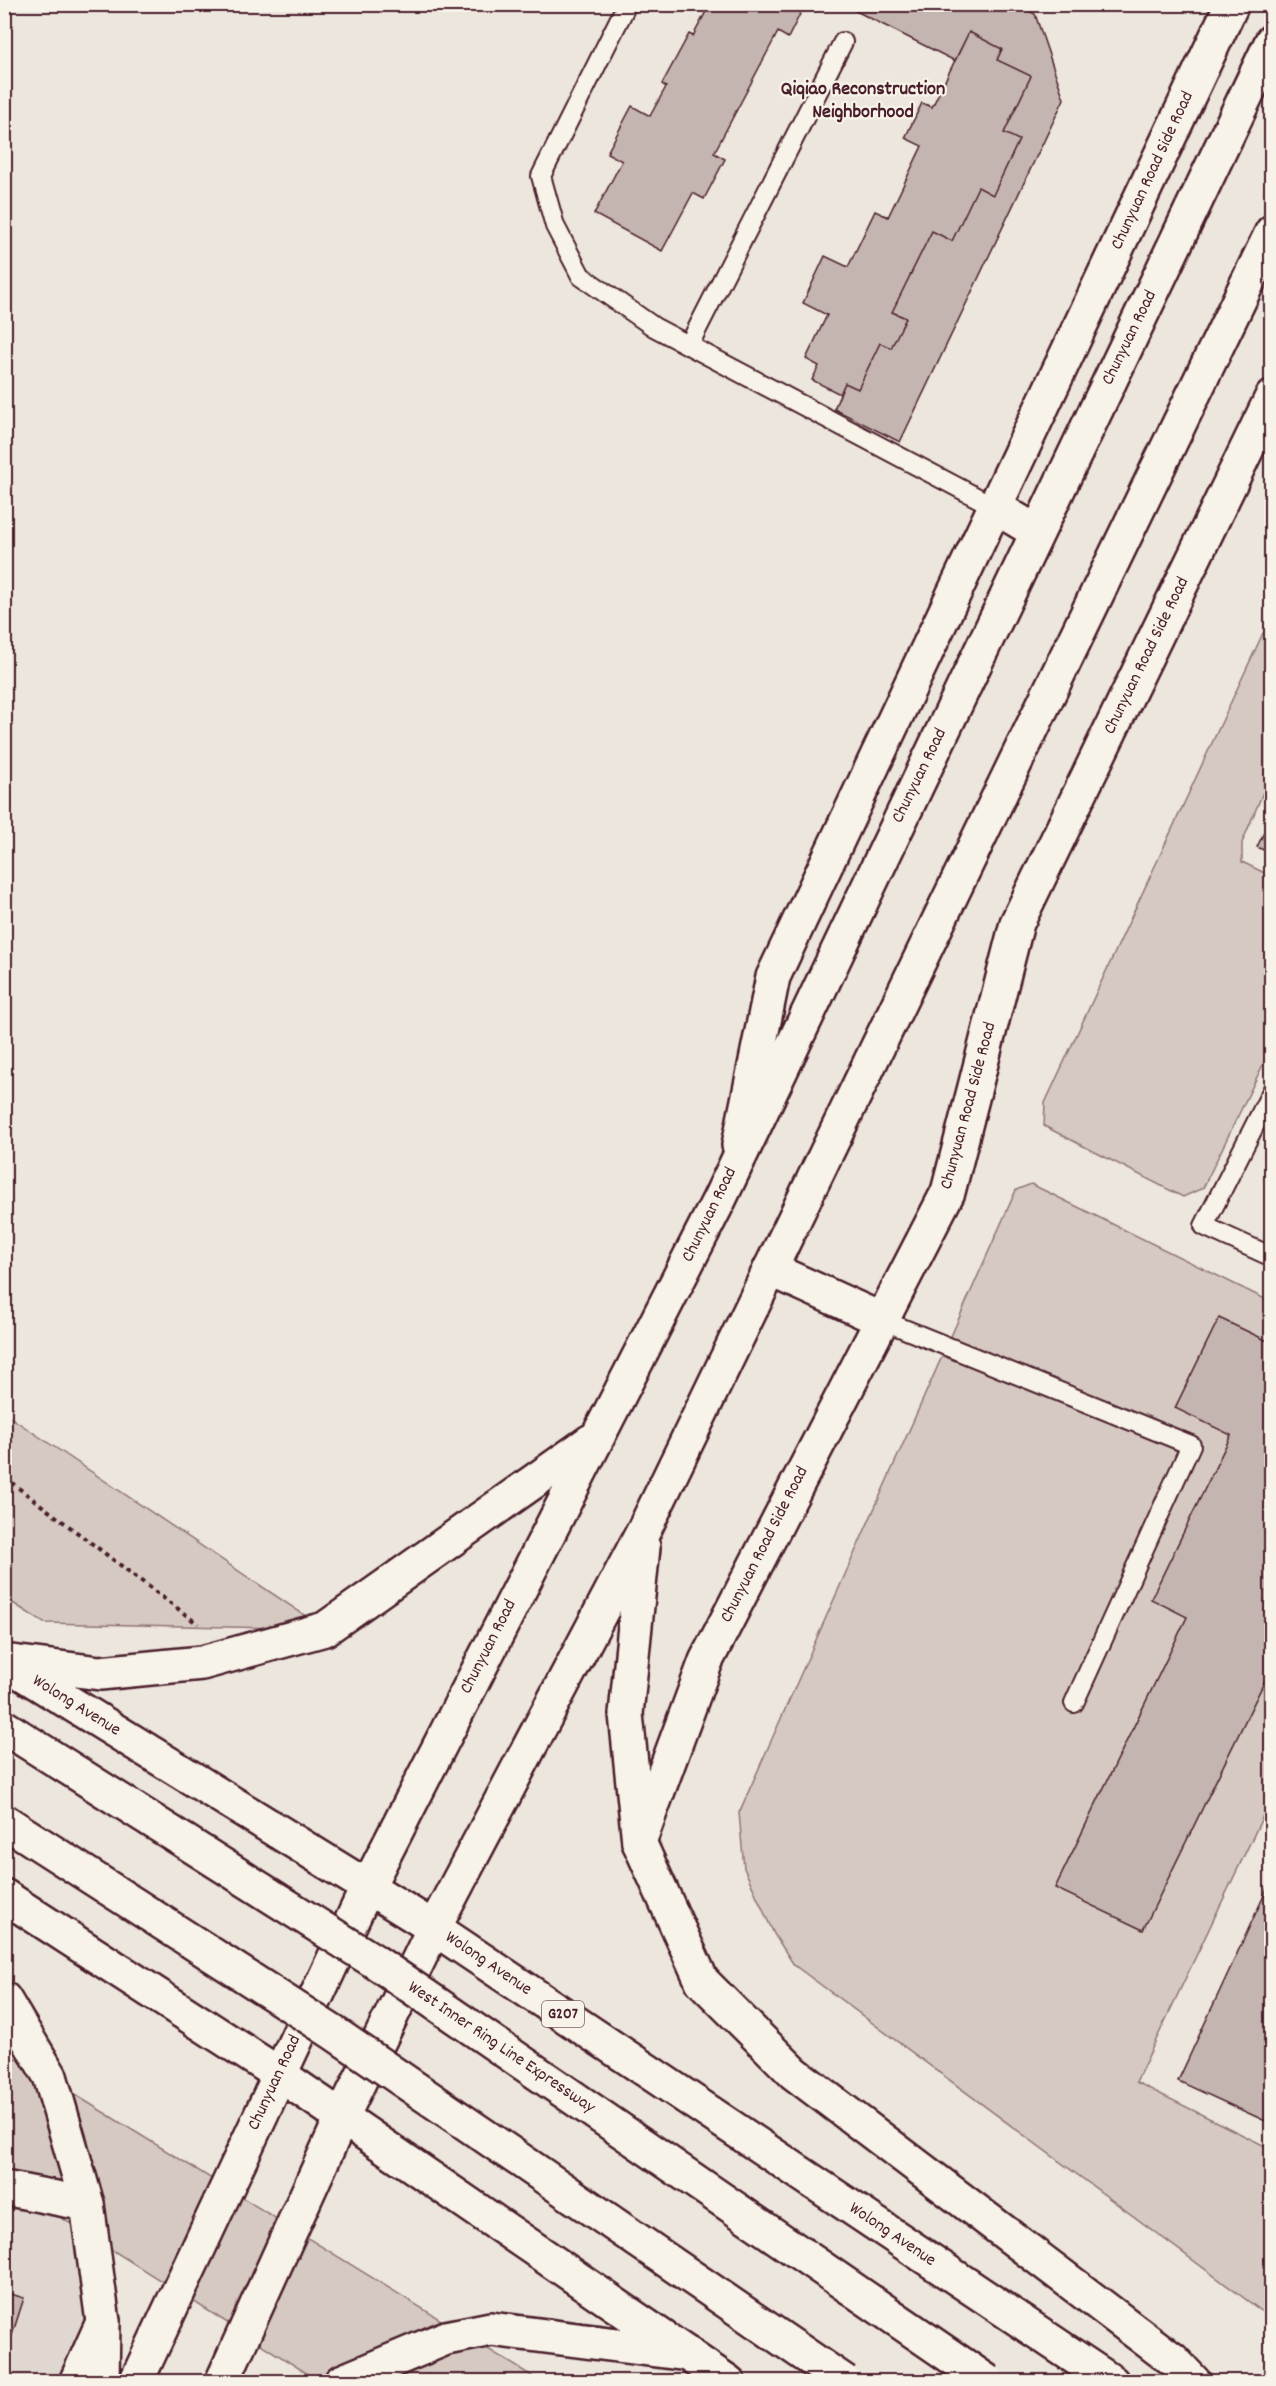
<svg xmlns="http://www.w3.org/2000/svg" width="1276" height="2386" font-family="Dekko,sans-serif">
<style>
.built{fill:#e0d7d0}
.green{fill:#d5c9c2;stroke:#907476;stroke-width:1.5}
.building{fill:#c4b5b0;stroke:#4a1f2b;stroke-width:1.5}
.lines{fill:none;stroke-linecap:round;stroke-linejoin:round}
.lane-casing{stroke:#4a1f2b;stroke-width:22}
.street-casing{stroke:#4a1f2b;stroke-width:38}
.secondary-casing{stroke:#4a1f2b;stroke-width:38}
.primary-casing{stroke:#4a1f2b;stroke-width:38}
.highway-casing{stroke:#4a1f2b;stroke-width:38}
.path{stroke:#4a1f2b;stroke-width:4;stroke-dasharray:4.5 4.5;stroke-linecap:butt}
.lane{stroke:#f7f3e8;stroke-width:18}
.street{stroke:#f7f3e8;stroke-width:33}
.secondary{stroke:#f7f3e8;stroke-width:33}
.primary{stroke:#f7f3e8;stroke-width:33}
.highway{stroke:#f7f3e8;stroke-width:33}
.highway-bridge-casing{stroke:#4a1f2b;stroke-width:38;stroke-linecap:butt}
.highway-bridge{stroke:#f7f3e8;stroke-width:33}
.labels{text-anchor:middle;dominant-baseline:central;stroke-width:4.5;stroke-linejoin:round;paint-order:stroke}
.shield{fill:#f7f3e8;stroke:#7e5f64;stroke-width:1.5}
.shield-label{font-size:16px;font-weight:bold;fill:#4a1f2b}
.street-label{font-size:18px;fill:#4a1f2b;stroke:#f7f3e8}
.neighbourhood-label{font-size:20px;font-weight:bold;fill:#4a1f2b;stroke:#f7f3e8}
</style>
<rect width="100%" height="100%" fill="#ece6dd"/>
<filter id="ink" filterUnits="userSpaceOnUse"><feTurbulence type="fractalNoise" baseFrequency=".0167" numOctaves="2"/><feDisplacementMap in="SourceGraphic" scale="12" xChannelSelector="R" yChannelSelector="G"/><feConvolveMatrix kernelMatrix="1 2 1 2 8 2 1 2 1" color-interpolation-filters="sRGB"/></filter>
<g filter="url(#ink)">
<path class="built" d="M4,2182L87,2204L102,2381H5Z"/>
<path class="green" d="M1271,630V773L1242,843V862L1271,876V1048L1203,1188L1183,1197L1044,1126L1045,1103L1263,633Z
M1031,1184L1271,1302V1799L1136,2082L1271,2149V2318L794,1965L774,1934L744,1868L739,1813L1016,1190Z
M4,1413L325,1629L44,1623L5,1598Z
M4,2051L540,2381H319L5,2182Z"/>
<path class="building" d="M710,4H805L788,38L778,32L714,153L725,159L704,199L693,193L662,251L594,214L622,161L607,153L632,106L650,116L666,87L662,84L689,34L693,36Z
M842,4H1015L1035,14L1064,99L900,442L834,409L845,383L858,389L880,343L891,348L906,318L892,312L932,231L952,241L978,187L993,195L1019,140L1004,133L1031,76L997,60L1002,49L969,32L955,61Z
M969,32L1002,49L997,60L1031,76L1004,133L1019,140L993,195L978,187L952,241L932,231L892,312L906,318L891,348L880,343L858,389L845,383L840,394L812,380L819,366L806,359L827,315L803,303L825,256L848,267L875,211L888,217L922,146L905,138L922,103L932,107Z
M1272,816V854L1257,847Z
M1219,1318L1272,1343V1666L1143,1930L1055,1888L1187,1617L1151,1599L1231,1435L1175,1408Z
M1272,1878V2124L1178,2081Z
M4,2292L24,2298L4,2360Z"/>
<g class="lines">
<g class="lane-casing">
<path id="lane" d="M627,4L541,176L555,226L581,276L654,327L995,507
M689,345L843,42
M1272,1091L1204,1226L1272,1257
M882,1320L1191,1445L1074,1703"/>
</g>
<g class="street-casing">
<path id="street" d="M4,2188L87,2204"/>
</g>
<g class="secondary-casing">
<path id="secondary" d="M995,507L1037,532
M739,1145L773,977L1232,4
M770,1269L882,1320
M639,1842L706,1661L948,1192L1017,923L1272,397
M76,2382L103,2322"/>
</g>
<g class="primary-casing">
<path id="primary" d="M643,1547L626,1714L639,1842L702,1981L794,2073L1173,2360L1194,2382
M4,1661L100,1673L202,1663L325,1629L591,1441
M4,1999L50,2076L87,2204L103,2322L102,2382
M136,2382L368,1886L719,1200L1272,41
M222,2382L342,2117L434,1928L644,1530L1272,232
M341,2382L446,2338L491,2329L688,2354"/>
</g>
<g class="highway-casing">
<path id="highway" d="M4,1662L434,1928L1112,2382
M4,1896L279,2074L728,2382"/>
</g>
<path class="path" d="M4,1477L198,1624"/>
<use href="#lane" class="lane"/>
<use href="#street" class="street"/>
<use href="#secondary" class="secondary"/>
<use href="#primary" class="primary"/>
<use href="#highway" class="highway"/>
<g class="highway-bridge-casing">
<path id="highway-bridge" d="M4,1727L374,1961L988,2382
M4,1821L334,2033L845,2382"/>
</g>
<use href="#highway-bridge" class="highway-bridge"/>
</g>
</g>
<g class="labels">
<rect class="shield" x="542" y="2001" width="42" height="26" rx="4.5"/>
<g class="shield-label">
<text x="563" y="2014">G207</text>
</g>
<g class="street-label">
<text transform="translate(1153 171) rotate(-65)">Chunyuan Road Side Road</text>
<text transform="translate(1130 338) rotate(-64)">Chunyuan Road</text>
<text transform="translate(1147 656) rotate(-64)">Chunyuan Road Side Road</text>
<text transform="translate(920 776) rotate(-64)">Chunyuan Road</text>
<text transform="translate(969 1106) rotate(-75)">Chunyuan Road Side Road</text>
<text transform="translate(710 1215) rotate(-64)">Chunyuan Road</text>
<text transform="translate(765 1545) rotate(-63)">Chunyuan Road Side Road</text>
<text transform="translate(489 1647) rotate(-63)">Chunyuan Road</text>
<text transform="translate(76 1706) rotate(32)">Wolong Avenue</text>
<text transform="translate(488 1964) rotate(34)">Wolong Avenue</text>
<text transform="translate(501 2048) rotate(34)">West Inner Ring Line Expressway</text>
<text transform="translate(275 2083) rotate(-65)">Chunyuan Road</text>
<text transform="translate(892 2235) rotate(34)">Wolong Avenue</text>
</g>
<g class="neighbourhood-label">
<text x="863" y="90">Qiqiao Reconstruction<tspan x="863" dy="23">Neighborhood</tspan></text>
</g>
</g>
<rect width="1276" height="2386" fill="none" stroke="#f7f3e8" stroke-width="24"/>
<rect x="12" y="12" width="1252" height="2362" fill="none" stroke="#4a1f2b" stroke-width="2" filter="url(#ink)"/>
</svg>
